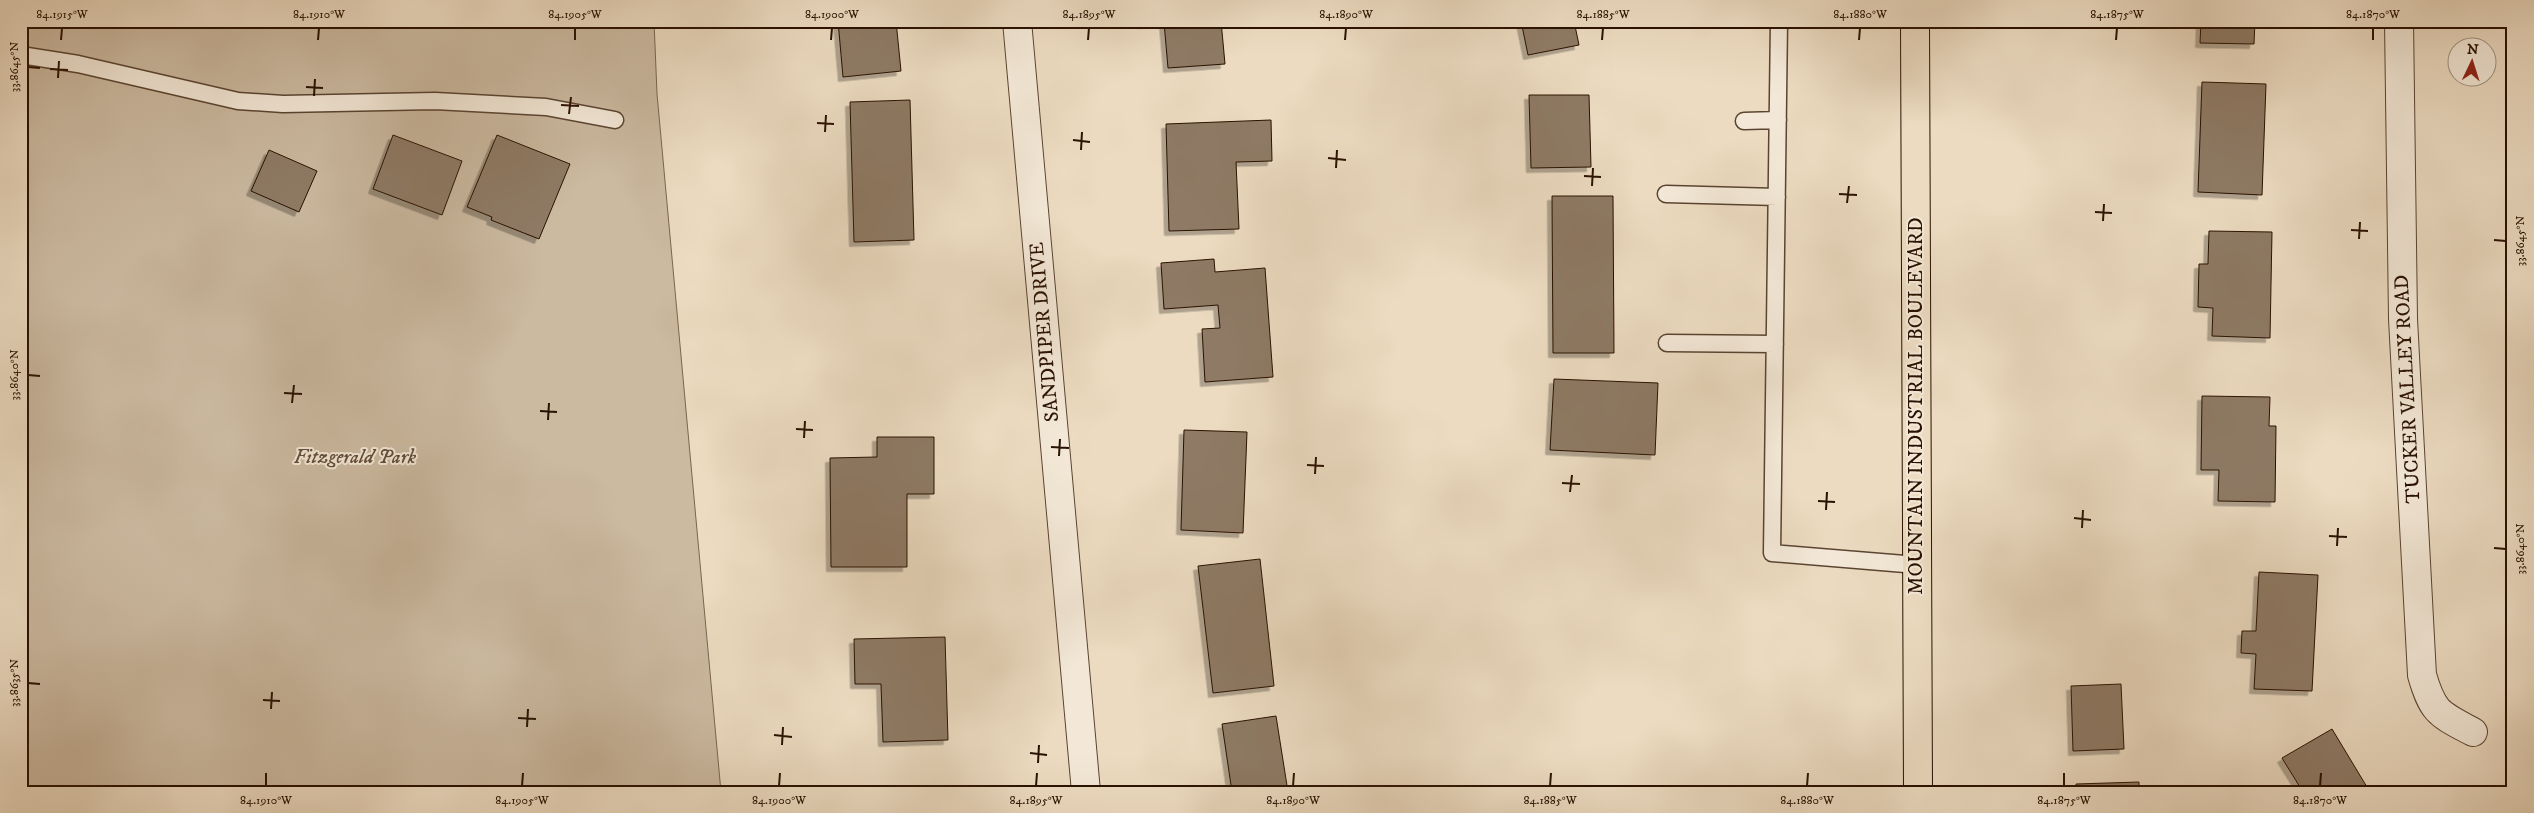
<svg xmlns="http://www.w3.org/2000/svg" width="2534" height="813" font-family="'IM FELL DW Pica',serif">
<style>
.green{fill:#cbb9a0;stroke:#7a6550}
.building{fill:#8e7a65;stroke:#291101;filter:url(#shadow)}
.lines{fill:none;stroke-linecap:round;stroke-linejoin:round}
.lane-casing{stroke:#5a4431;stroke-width:19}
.street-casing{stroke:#5a4431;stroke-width:30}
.primary-casing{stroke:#291101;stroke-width:30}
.lane{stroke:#f3e8d7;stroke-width:16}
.street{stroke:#f3e8d7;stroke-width:28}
.primary{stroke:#ecdbc1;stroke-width:28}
.ticks{fill:none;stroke:#291101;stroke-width:2}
.labels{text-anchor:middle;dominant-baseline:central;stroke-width:4;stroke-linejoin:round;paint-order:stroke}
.street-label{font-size:20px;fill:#291101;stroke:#f3e8d7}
.park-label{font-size:20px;font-style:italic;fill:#624c39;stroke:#f3e8d7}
.neatline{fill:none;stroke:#291101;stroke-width:2}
.ticks-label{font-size:12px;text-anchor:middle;fill:#291101}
</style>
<defs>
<filter id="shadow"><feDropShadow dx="-4.5" dy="4.5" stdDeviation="0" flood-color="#0004"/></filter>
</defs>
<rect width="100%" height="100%" fill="#ecdbc1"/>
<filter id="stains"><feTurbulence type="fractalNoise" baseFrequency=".004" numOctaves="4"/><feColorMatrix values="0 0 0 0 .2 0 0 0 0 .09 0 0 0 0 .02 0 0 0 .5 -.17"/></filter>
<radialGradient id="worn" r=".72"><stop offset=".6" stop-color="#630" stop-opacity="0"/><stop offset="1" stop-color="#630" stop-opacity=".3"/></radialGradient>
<path class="green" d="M21,21H654L657,94L721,792H21Z"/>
<path class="building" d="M838,21H896L901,71L843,77Z
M1142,21H1221L1225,64L1168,68L1164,22L1142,24Z
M1521,21H1574L1579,45L1528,55Z
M2201,21H2255L2254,44L2200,43Z
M2202,82L2266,84L2262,195L2198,192Z
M1529,95H1589L1591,167L1531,168Z
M910,100L914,240L854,242L850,102Z
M1271,120L1272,161L1236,162L1239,229L1169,231L1166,124Z
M393,135L462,161L442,215L373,189Z
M497,135L570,164L539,239L491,220L492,217L467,207Z
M269,150L317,171L299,212L251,191Z
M1552,196H1613L1614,353H1553Z
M2209,231L2272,232L2270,338L2212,336L2213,308L2198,307L2199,264H2208Z
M1214,259L1215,272L1265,268L1273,377L1205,382L1202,329L1220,328L1218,305L1164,309L1161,263Z
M1554,379L1658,383L1655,455L1550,450Z
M2202,396L2270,397L2269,426H2276L2275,502L2218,501L2219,470H2201Z
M1184,430L1247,432L1243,533L1181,530Z
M877,437H934V494H907V567H831L830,458L877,457Z
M1260,559L1274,686L1213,693L1198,566Z
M2259,572L2318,575L2312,691L2254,689L2256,654L2241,653L2242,631H2256Z
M945,637L948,740L883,742L881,684H855L854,639Z
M2121,684L2124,749L2073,751L2071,686Z
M1276,716L1288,792H1232L1222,724Z
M2332,729L2370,792H2303L2282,758Z
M2139,782V792H2076V784Z
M954,787V792H886Z"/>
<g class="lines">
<g class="lane-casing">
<path id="lane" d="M1779,21L1772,553L1917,565
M21,55L78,64L238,101L283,104L435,101L546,107L615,120
M1744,121L1778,120
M1666,194L1777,197
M1667,343L1775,344"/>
</g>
<g class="street-casing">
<path id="street" d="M1017,21L1086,792
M2399,21L2403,319L2422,675C2433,713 2439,714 2473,732"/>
</g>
<g class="primary-casing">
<path id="primary" d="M1915,21L1918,792"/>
</g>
<use href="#lane" class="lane"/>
<use href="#street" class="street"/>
<use href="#primary" class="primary"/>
</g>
<path class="ticks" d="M61,40L62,28M318,40L319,28M575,40V28M831,40L832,28M1088,40L1089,28M1345,40L1346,28M1602,40L1603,28M1859,40L1860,28M2116,40L2117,28M2373,40V28M28,67L40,68M50,69L68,70M58,78L59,61M306,87L323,88M314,96L315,79M561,105L579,106M569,114L571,97M817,123L834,124M825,132L826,115M1073,140L1090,142M1081,150L1082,132M1328,158L1346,160M1336,168L1337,150M1584,176L1601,177M1592,186L1593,168M1839,194L1857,195M1847,203L1849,186M2095,212L2112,213M2103,221L2104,204M2351,230L2368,231M2359,239L2360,222M2494,240L2506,241M28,375L40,376M284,393L302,394M292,403L294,385M540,411L557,412M548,420L549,403M796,429L813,430M804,438L805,421M1051,447L1069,448M1059,456L1060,439M1307,465L1324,466M1315,474L1316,457M1562,483L1580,484M1570,492L1572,475M1818,501L1835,502M1826,510L1827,492M2074,518L2091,520M2082,528L2083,510M2329,536L2347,537M2337,546L2338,528M2494,548L2506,549M28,683L40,684M263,700L280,701M271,709L272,692M518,718L536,719M527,727L528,709M774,735L792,737M782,745L783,727M1030,753L1047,755M1038,763L1039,745M266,786V773M522,786L523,773M779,786L780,773M1036,786L1037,773M1293,786L1294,773M1550,786L1551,773M1807,786L1808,773M2064,786V773M2320,786L2321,773"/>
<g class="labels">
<g class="street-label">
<text transform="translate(1045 332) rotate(-95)">SANDPIPER DRIVE</text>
<text transform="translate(2408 389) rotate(-93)">TUCKER VALLEY ROAD</text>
<text transform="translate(1916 406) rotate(-90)">MOUNTAIN INDUSTRIAL BOULEVARD</text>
</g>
<g class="park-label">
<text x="355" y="457">Fitzgerald Park</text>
</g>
</g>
<rect width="2534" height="813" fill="none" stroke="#ecdbc1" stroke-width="55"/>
<g transform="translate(2472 62) rotate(4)"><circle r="24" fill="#f3e8d7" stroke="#a29281"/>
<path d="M0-4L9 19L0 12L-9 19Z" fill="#8f2418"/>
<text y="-8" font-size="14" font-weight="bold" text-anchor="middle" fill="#291101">N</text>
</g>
<rect x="28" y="28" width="2478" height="758" class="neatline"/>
<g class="ticks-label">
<text x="62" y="18">84.1915°W</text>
<text x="319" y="18">84.1910°W</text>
<text x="575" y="18">84.1905°W</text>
<text x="832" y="18">84.1900°W</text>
<text x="1089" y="18">84.1895°W</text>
<text x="1346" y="18">84.1890°W</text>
<text x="1603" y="18">84.1885°W</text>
<text x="1860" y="18">84.1880°W</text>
<text x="2117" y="18">84.1875°W</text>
<text x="2373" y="18">84.1870°W</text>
<text transform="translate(14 67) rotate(-90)" y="4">33.8645°N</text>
<text transform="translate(2520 241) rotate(-90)" y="4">33.8645°N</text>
<text transform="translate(14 375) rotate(-90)" y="4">33.8640°N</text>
<text transform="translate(2520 549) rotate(-90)" y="4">33.8640°N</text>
<text transform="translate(14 683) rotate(-90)" y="4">33.8635°N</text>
<text x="266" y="804">84.1910°W</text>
<text x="522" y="804">84.1905°W</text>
<text x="779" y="804">84.1900°W</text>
<text x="1036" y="804">84.1895°W</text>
<text x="1293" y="804">84.1890°W</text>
<text x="1550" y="804">84.1885°W</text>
<text x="1807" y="804">84.1880°W</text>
<text x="2064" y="804">84.1875°W</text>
<text x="2320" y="804">84.1870°W</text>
</g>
<rect width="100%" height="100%" filter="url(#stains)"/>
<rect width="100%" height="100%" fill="url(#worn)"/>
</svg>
